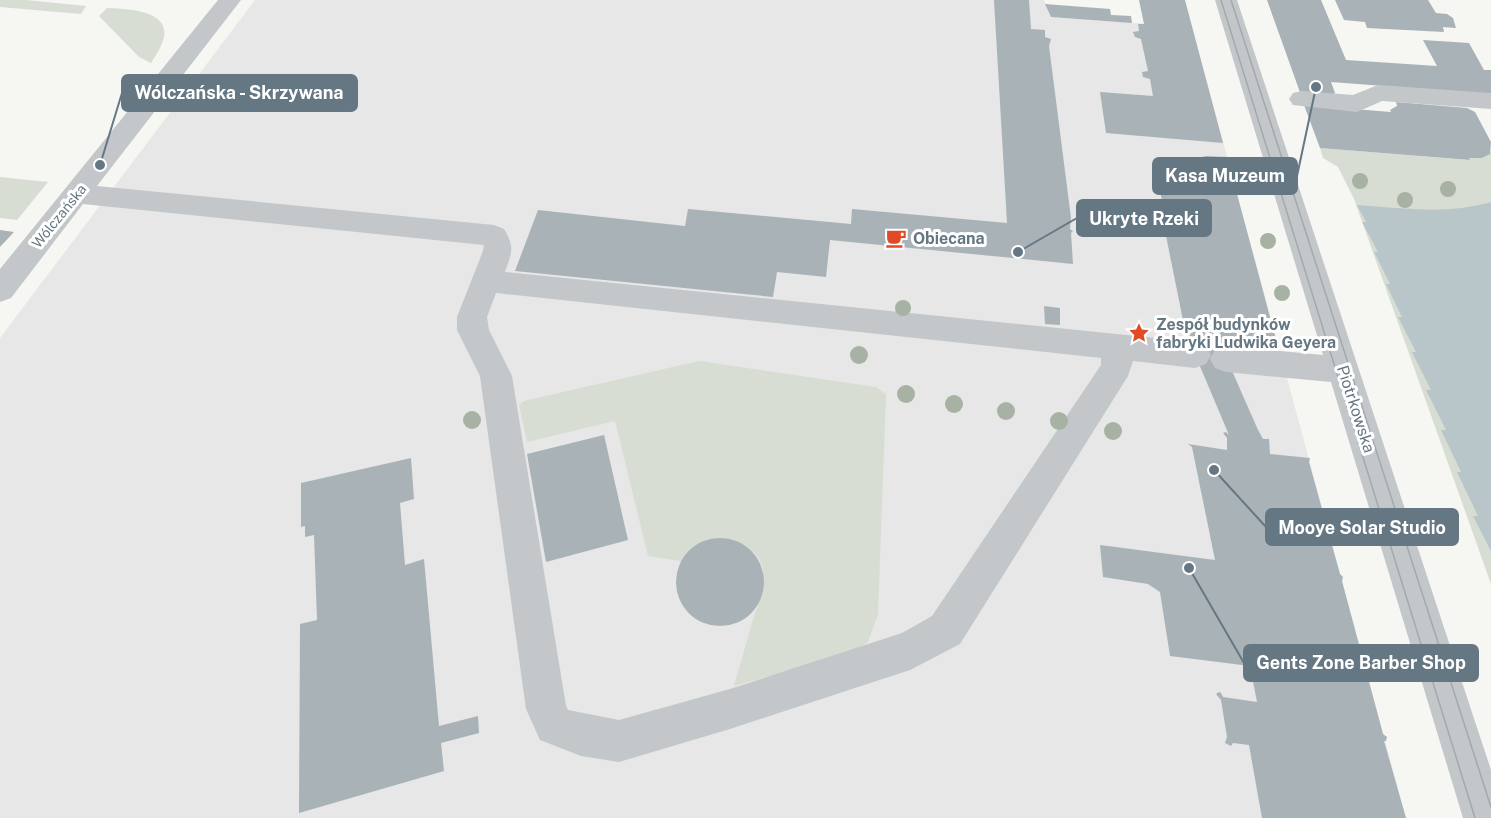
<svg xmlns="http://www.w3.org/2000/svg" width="1491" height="818" font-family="'Public Sans',sans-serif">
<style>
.built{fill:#e6e7e6}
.green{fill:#d7ddd3}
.water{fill:#b9c6c9}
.building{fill:#a9b2b7}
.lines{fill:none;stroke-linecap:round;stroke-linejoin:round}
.minor{fill:#c3c7ca;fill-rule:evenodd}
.tram{stroke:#a2a9ad;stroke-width:1.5}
.tree{fill:#a8b2a4}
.labels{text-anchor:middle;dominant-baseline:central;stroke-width:6;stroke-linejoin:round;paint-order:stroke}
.far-street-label{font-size:14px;fill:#657783;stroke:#fff}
.poi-label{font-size:16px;font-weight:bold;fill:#657783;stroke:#fff;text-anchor:start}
.street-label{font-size:16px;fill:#657783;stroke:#fff}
.leader{fill:none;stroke:#657783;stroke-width:2}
.callout-dot{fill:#657783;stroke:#fff;stroke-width:2}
.callout{fill:#657783;stroke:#657783;stroke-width:2}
.callout-label{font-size:18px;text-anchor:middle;font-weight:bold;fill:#fff}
</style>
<rect width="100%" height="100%" fill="#f6f6f2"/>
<path class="built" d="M255,0H1044L1051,17L1192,27L1406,818H0V338Z"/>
<path class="green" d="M0,0H26L86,6L81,14L0,7Z
M107,8C124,9 169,9 164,37C162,46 156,55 151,63L139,57L99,16Z
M1320,148L1469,160V158H1482L1491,151V584L1354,199L1338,167L1323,158Z
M0,177L48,182L17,220L0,218Z
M699,361L876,387L886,394L878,614L868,642L854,652L734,686C740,665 746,644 752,623C763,588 778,554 730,540C710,535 693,547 681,561L648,556L615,421L527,442L519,405L524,401Z"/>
<path class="water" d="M1491,202V551L1473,516H1478L1457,472H1461L1441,430H1446L1426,390H1431L1412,352H1416L1398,317H1402L1386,284H1390L1374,252H1378L1362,222H1366L1357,205C1404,208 1445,215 1491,202Z"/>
<path class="building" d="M994,0H1029L1031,29L1045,30V37L1051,39L1049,46L1071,218L1070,229L1073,231L1071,233L1073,264L830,240L826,277L777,272L773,297L515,271L538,210L685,226L688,209L851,224L852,209L1007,223Z
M1139,0H1185L1223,143L1106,133L1100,92L1153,96L1150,79L1143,77L1142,72L1148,71L1141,39L1135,37L1133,32L1139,31L1138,24H1144Z
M1267,0H1321L1346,60L1437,66L1423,40L1469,43L1484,70H1491V94L1331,82L1335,93L1330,96L1301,95Z
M1335,0H1428L1436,13L1447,14L1453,18L1456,28L1443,27L1444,32L1367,28L1365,22L1344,20Z
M1045,4L1110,9L1111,15L1131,16L1132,23L1051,17Z
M1396,102L1467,108L1475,112L1491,142L1490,154L1482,158H1469L1470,160L1320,148L1304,105L1391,112L1390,110L1397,106Z
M1206,156L1227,157L1277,343L1258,341L1259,347L1222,343L1224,348H1222L1258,430L1263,439H1269L1270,454L1310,458L1309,462L1340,574L1343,577L1342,581L1383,734L1387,737L1386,741H1384L1406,818H1262L1249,745L1233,743L1231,746L1225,743L1227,737L1221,700L1216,694L1219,692L1221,693L1223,697L1257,702L1250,666L1170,656L1160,592L1148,584L1103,577L1100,545L1215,560L1192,447L1188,444L1227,450V438L1223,433L1226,432L1229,435L1191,345H1188L1159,201H1162L1156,168Z
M0,230L14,232L0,247Z
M1044,306L1060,308V325L1045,324Z
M604,435L628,540L546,562L527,454Z
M411,458L414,499L400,503L405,565L424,559L439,726L478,716L479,733L441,743L444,771L299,813L300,624L317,620L314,535L305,537V526L301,527V483Z
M676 582a44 44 0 1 1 88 0a44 44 0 1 1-88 0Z"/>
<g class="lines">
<path class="minor" d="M218,0H241L97,186L494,225L504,229C515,248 512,252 505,272L1195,342L1206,346L1211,355L1206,364L1195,368L1133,361L1128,376L960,644L910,670L730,729L619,762L581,756L540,740L526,709L480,376L457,330V317L483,251L484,245L83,204L11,298L0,302V269ZM496,293L1101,358V365L932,616L902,633L730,689L619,720L568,710L566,706L512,376L489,330L487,317Z
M1215,0H1237L1491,770V818H1463L1331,382L1226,372L1215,368L1210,359L1215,350L1226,346L1323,355Z
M1378,85L1491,93V109L1382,101L1357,112L1293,105L1289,99L1293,93L1302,91L1353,95Z"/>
<path class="tram" d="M1221,0L1475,818
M1231,0L1491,807"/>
</g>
<g class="tree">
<circle cx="1360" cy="181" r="8"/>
<circle cx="1448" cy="189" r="8"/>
<circle cx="1405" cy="200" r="8"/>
<circle cx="1268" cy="241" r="8"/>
<circle cx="1282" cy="293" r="8"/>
<circle cx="903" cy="308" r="8"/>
<circle cx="859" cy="355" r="9"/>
<circle cx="906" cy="394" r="9"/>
<circle cx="954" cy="404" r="9"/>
<circle cx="1006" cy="411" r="9"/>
<circle cx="472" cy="420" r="9"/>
<circle cx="1059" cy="421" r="9"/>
<circle cx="1113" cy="431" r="9"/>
</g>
<defs>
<g id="cafe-bare" transform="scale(1.62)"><path d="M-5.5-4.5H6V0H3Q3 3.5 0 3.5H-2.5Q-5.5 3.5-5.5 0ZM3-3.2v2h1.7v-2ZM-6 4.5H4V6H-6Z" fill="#e24a26" stroke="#fff" stroke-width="2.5" paint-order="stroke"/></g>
<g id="sight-bare" transform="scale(1.62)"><path d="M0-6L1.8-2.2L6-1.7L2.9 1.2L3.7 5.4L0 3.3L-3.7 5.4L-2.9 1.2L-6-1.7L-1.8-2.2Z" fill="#e24a26" stroke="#fff" stroke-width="2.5" paint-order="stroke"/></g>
</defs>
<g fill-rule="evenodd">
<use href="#cafe-bare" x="896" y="238"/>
<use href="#sight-bare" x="1139" y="333"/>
</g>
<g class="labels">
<g class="far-street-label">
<text transform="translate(59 216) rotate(-51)">Wólczańska</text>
</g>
<g class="poi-label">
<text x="913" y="238">Obiecana</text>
<text x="1156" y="324">Zespół budynków<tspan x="1156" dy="18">fabryki Ludwika Geyera</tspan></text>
</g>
<g class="street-label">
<text transform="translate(1356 409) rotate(72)">Piotrkowska</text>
</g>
</g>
<path class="leader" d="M100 165L122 93M1316 87L1297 176M1018 252L1077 218M1214 470L1266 527M1189 568L1244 663"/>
<g class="callout-dot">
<circle cx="100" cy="165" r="6"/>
<circle cx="1316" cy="87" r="6"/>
<circle cx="1018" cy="252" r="6"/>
<circle cx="1214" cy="470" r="6"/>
<circle cx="1189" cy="568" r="6"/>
</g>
<g class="callout">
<rect x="122" y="75" width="235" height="36" rx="6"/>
<rect x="1153" y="158" width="144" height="36" rx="6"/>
<rect x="1077" y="200" width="134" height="36" rx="6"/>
<rect x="1266" y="509" width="192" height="36" rx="6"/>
<rect x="1244" y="645" width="234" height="36" rx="6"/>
</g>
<g class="callout-label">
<text x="239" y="99">Wólczańska - Skrzywana</text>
<text x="1225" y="182">Kasa Muzeum</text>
<text x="1144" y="225">Ukryte Rzeki</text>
<text x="1362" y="534">Mooye Solar Studio</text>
<text x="1361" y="669">Gents Zone Barber Shop</text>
</g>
</svg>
